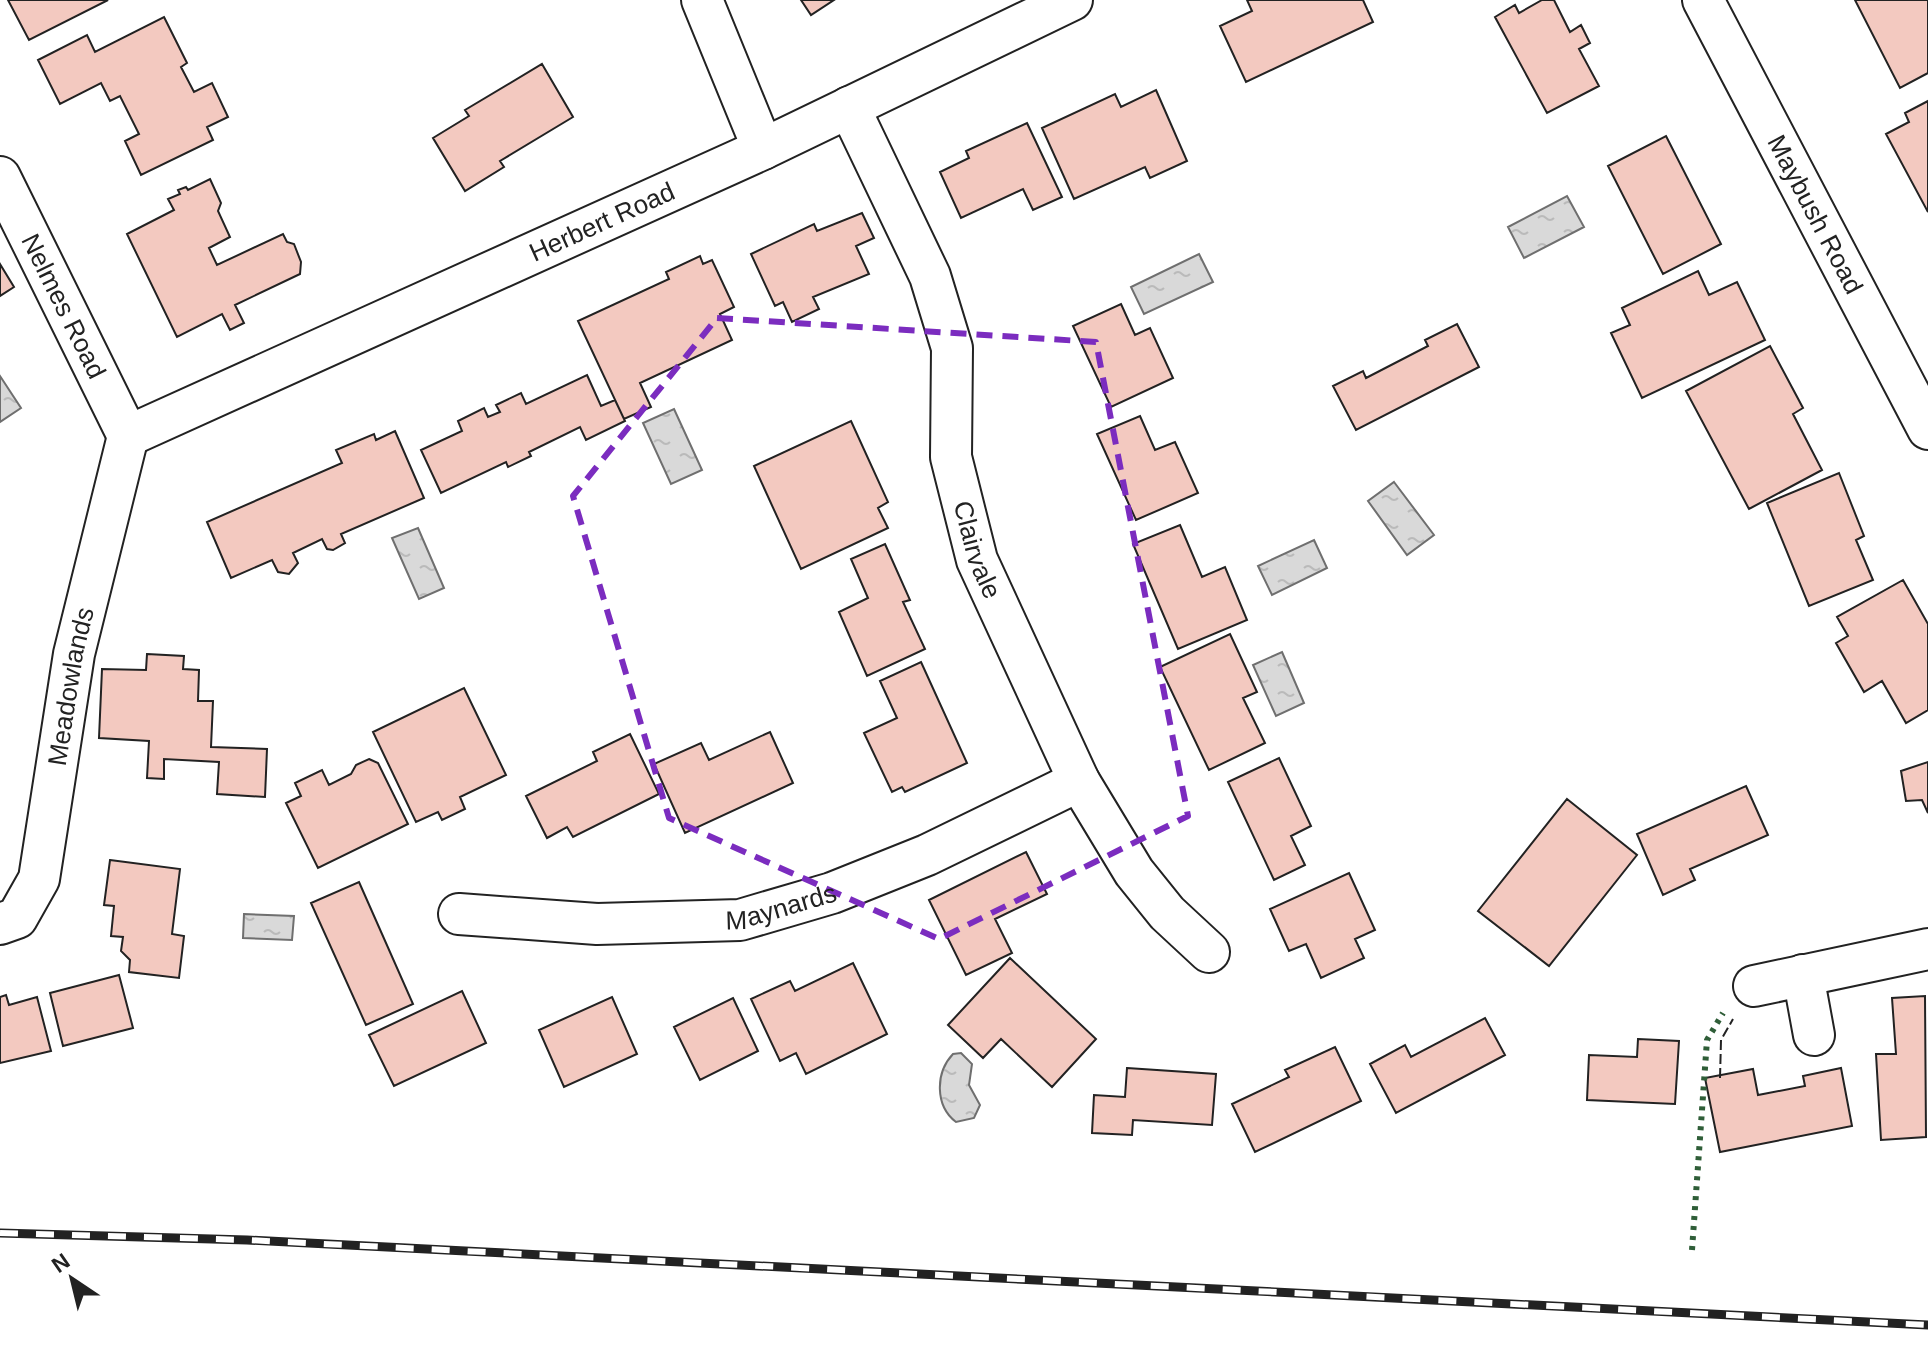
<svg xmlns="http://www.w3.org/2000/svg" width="1928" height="1351" font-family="Helvetica,sans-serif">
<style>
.water{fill:url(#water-ripples);stroke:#6f6f6f;stroke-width:2}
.building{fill:#f3c9c0;stroke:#222;stroke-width:2}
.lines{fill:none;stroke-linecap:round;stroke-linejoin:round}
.street-casing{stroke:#222;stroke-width:44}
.street{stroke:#fff;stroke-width:40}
.rail-casing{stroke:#222;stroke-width:9}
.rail{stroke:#fff;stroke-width:6;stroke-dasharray:18;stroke-linecap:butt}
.hedge{stroke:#2f5e38;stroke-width:6;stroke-dasharray:4 6;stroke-linecap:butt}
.fence{stroke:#222;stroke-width:2;stroke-dasharray:10 4;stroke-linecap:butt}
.marked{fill:none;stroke:#7b2cbf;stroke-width:6;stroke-dasharray:16 10;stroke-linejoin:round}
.labels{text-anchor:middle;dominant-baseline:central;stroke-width:6;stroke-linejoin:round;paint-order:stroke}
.street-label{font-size:26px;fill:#222;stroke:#fff}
</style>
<defs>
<pattern id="water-ripples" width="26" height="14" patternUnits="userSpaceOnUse" patternTransform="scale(2)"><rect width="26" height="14" fill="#d9d9d9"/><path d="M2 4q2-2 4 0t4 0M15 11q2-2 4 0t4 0" fill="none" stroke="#bababa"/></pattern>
</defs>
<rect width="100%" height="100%" fill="#fff"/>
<path class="water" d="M1567,196L1584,227L1524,258L1508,227Z
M1199,254L1213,282L1144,314L1131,287Z
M0,376L21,408L0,422Z
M674,409L702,470L671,484L643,423Z
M1394,482L1434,535L1407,555L1368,501Z
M418,528L444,588L419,599L392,538Z
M1314,540L1327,568L1272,595L1258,566Z
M1282,652L1304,703L1276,716L1253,665Z
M244,914L294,916L292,940L243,938Z
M961,1053L972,1064L969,1085L980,1105L974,1118L956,1122C935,1106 935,1073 953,1054Z"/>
<path class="building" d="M8,0H108L29,40Z
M801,0H834L811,15Z
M1247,0H1363L1373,22L1246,82L1220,26L1252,11Z
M1542,0H1554L1570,32L1581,25L1590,43L1579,49L1599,86L1547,113L1495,17L1515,5L1519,13Z
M1855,0H1928V73L1900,88Z
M164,17L187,63L181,67L194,92L212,83L228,117L207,127L213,140L141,175L125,141L139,134L120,96L110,101L101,83L60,104L38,60L87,35L95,52Z
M542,64L573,117L500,161L504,167L465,191L433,138L469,116L465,110Z
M1156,90L1187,161L1150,178L1145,167L1074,199L1042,128L1115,94L1121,107Z
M1928,101V212L1886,134L1909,122L1905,113Z
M1027,123L1062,197L1033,210L1023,189L961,218L940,172L969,158L966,151Z
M1666,136L1721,244L1663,274L1608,166Z
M210,179L221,203L218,211L230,237L209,248L217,265L283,234L287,242L294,244L301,262L300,274L235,305L244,323L230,330L222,314L177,337L127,234L174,210L168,199L180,194L178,190L186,187L188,190Z
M862,213L874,238L856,246L869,274L813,297L819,309L792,322L783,302L775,306L751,254L814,224L817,231Z
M700,256L703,264L712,260L734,307L720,314L732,340L640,383L651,407L624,419L578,321L669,279L666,272Z
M0,264L14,287L0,296Z
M1698,271L1709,295L1737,282L1765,340L1642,398L1611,333L1630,325L1622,308Z
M1121,304L1135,335L1150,328L1173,378L1111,407L1073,326Z
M1457,324L1479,367L1356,430L1333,386L1363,371L1366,378L1428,346L1425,340Z
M1770,346L1803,408L1793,414L1822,470L1749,509L1686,391Z
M587,375L601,406L615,400L625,421L586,440L580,427L529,452L531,456L508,467L506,462L441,493L421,450L462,431L458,421L484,408L488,417L500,412L496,405L521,393L526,404Z
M1140,416L1155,450L1175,442L1198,493L1136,520L1097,434Z
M851,421L888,502L878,508L888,528L801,569L754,466Z
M395,431L424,498L341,534L345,543L333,550L327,549L322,539L293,553L298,563L289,574L278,572L272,560L231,578L207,522L342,463L336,450L374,434L376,440Z
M1839,473L1864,536L1856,540L1873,580L1809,606L1767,503Z
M1180,525L1202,577L1225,567L1247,620L1178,649L1133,544Z
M885,544L910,600L903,602L925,649L867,676L839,612L868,598L851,559Z
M1903,580L1928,624V710L1906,723L1882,681L1864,692L1836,643L1848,636L1837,617Z
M1230,634L1257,692L1243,698L1265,743L1209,770L1160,667Z
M147,654L184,656L183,669L199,670L198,701H213L211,747L267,749L265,797L217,794L219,762L164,759V779L147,778L149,741L99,738L102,669L146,670Z
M921,662L967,763L905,792L902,787L892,792L864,733L897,718L880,681Z
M464,688L506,775L460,797L465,809L442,820L438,812L416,822L373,732Z
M770,732L793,783L685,833L654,764L701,743L709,760Z
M630,734L659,794L573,837L567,827L547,838L526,796L597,761L593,752Z
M1279,758L1311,826L1291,836L1305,865L1274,880L1228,782Z
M369,759L378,763L408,824L318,868L286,803L301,796L295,783L322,770L329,785L351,774L356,765Z
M1928,762V813L1922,800L1906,801L1901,771Z
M1746,786L1768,835L1690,869L1695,880L1663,895L1637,834Z
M1567,799L1637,855L1549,966L1478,911Z
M1026,852L1047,894L995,919L1012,953L966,975L929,900Z
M110,860L180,869L172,934L184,936L179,978L129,972L130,960L121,951L123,937L111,936L114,906L104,905Z
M1349,873L1375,930L1355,939L1364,958L1321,978L1306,944L1289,951L1270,909Z
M359,882L413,1004L366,1025L311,903Z
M1010,958L1096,1039L1052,1087L1001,1039L983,1058L948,1025Z
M853,963L887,1034L806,1074L796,1053L780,1061L751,999L790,981L795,991Z
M119,975L133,1028L63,1046L50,993Z
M462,991L486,1043L394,1086L369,1035Z
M6,995L9,1005L37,997L51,1051L0,1063V997Z
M1925,996L1926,1137L1881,1140L1876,1054H1896L1892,998Z
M612,997L637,1054L564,1087L539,1030Z
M733,998L758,1051L700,1080L674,1027Z
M1485,1018L1505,1055L1396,1113L1370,1064L1405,1045L1411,1057Z
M1638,1039L1679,1041L1675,1104L1587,1100L1589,1055L1637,1057Z
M1335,1047L1361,1101L1255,1152L1232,1104L1289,1077L1285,1070Z
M1127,1068L1216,1074L1212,1125L1133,1120L1132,1135L1092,1133L1094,1095L1125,1097Z
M1841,1068L1852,1126L1720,1152L1705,1078L1753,1069L1758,1095L1805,1086L1803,1076Z"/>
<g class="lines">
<g class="street-casing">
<g id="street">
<path d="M702,0L763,149"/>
<path id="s1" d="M1703,0L1928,429"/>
<path id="s2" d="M849,107L930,276L952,348L951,457L977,560L1079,781L1134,872L1167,913L1209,952"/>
<path id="s3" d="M0,177L128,436"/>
<path id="s4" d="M128,436L763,149L1072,0"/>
<path id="s5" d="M459,914L597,924L740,920L832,893L927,855L1079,781"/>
<path id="s6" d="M0,924L17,918L39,879L74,654L128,436"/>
<path d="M1803,975L1814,1035"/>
<path d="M1754,986L1928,949"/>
</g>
</g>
<use href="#street" class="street"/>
<g class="rail-casing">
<path id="rail" d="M0,1233L247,1240L1928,1325"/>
</g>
<use href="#rail" class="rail"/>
<path class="hedge" d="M1692,1250L1707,1040L1723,1013"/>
<path class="fence" d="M1720,1078L1721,1040L1733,1019"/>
</g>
<path class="marked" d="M717,318L1096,342L1188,816L939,939L669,818L573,496Z"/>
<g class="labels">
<g class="street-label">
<text stroke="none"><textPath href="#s1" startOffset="242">Maybush Road</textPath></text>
<text stroke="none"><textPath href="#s4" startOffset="520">Herbert Road</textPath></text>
<text stroke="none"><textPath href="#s3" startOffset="144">Nelmes Road</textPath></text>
<text stroke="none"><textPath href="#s2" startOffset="468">Clairvale</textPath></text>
<text stroke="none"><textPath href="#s6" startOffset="258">Meadowlands</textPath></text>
<text stroke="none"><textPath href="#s5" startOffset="324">Maynards</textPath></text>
</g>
</g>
<g transform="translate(72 1279) rotate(325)" stroke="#ffffff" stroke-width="6" paint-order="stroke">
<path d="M0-6L14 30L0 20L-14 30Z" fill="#222222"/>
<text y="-12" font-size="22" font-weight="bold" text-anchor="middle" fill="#222222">N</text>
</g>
</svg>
